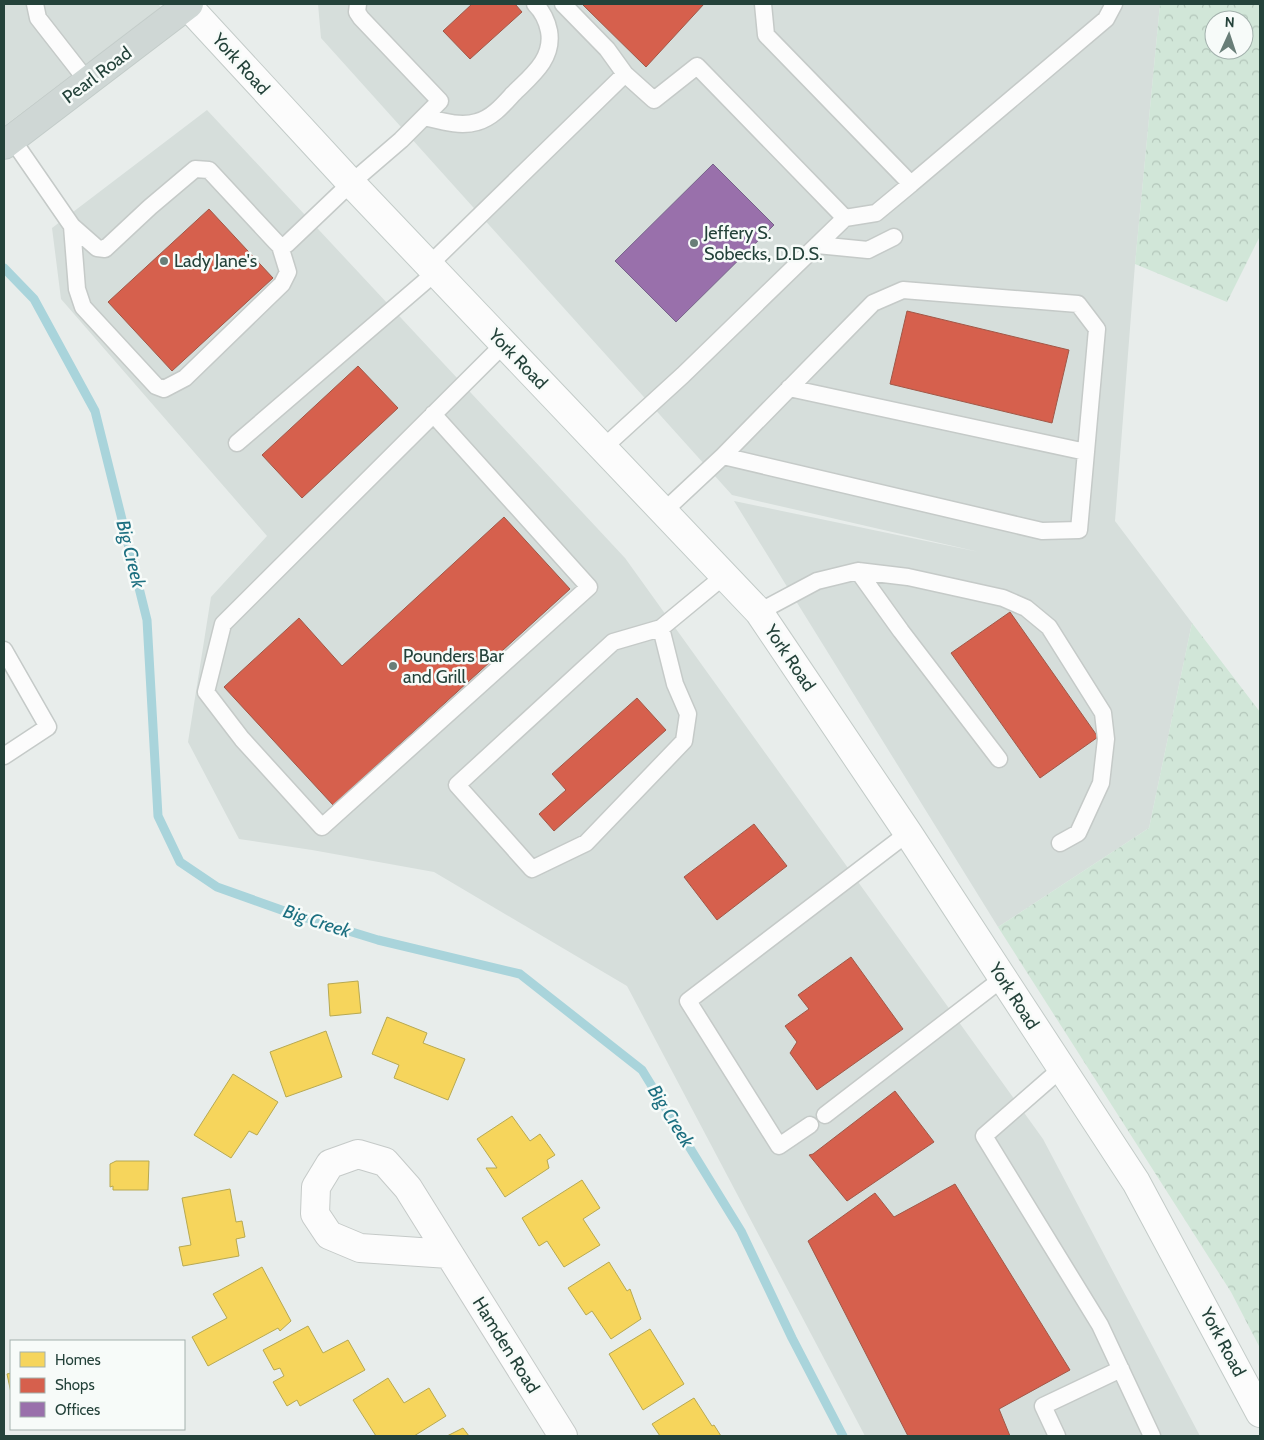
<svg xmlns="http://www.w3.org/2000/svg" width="1264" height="1440" font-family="Cabin,sans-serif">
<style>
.built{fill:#d6dedb}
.forest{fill:url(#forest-crowns);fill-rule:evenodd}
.homes{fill:#f6d55c;stroke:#b7a952}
.shops{fill:#d6604d;stroke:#a15747}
.offices{fill:#9970ab;stroke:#766289}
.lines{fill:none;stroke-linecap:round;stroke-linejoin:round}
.stream{stroke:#a9d4db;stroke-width:9}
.lane-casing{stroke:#c5cac8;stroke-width:19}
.street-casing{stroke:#c5cac8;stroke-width:30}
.secondary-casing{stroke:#c3cbc8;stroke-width:30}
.primary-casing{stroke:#c3ccc9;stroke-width:30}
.lane{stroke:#fcfcfc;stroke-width:16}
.street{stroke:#fcfcfc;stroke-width:28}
.secondary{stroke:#fcfcfc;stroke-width:28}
.primary{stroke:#cfd7d5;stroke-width:28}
.poi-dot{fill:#697e78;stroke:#f7fbf9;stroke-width:2}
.labels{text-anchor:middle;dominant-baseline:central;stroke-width:5;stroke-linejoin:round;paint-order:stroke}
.street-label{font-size:18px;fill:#24423a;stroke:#f7fbf9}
.poi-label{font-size:18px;fill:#24423a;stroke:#f7fbf9;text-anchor:start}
.water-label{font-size:19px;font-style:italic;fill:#1c6f80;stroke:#f7fbf9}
</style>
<defs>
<pattern id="forest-crowns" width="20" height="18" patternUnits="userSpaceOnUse" patternTransform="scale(1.25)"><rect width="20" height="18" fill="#d1e6d8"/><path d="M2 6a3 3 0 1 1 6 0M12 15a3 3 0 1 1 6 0" fill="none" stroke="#b3c6ba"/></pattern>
</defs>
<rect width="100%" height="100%" fill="#e8edeb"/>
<path class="built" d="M4,4H158L161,7L4,126Z
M318,4H1160L1135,264L1115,521L1192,623L1149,828L998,927L734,501L979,552L732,495L321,38Z
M207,110L625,558L1043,1139L1200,1436H865L627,986L434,872L312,850L239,839L188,742L211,597L267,536L61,299L52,228Z"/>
<path class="forest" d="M1160,4H1260V236L1227,302L1135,264ZM1214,20H1244V50H1214Z
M1192,623L1260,712V1348L1231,1292L998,927L1149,828Z"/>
<path class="homes" d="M358,981L361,1013L330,1016L328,984Z
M387,1017L427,1033L423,1043L465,1059L448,1100L394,1078L399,1065L372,1054Z
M326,1031L342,1077L286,1097L270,1052Z
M233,1074L278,1102L257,1135L249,1131L231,1158L194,1135Z
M512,1116L530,1141L540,1134L555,1155L547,1160L549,1168L505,1197L486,1168H497L477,1139Z
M116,1161H149L148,1190H113V1186L110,1187V1164Z
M582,1180L600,1208L583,1219L600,1245L564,1267L547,1241L539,1246L522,1218Z
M230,1189L236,1222L242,1221L245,1237L236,1239L239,1256L183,1266L179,1247L191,1245L182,1198Z
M609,1262L627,1291L630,1289L641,1319L611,1339L592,1311L586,1315L568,1288Z
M262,1267L291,1321L280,1331L278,1328L208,1366L192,1337L227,1318L213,1294Z
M308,1326L323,1353L348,1340L365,1370L300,1406L297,1400L287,1406L273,1382L284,1376L280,1368L274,1370L263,1350Z
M650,1329L684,1384L643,1410L609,1354Z
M11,1373V1393L7,1374Z
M388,1378L404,1403L429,1388L446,1416L414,1436H376L353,1400Z
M694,1398L712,1426L714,1425L721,1436H660L652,1424Z
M463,1428L469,1436H447Z"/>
<path class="shops" d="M472,4H515L522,12L470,59L443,31Z
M582,4H704L646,67Z
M209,209L273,278L172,371L108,302Z
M907,311L1069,350L1052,423L890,384Z
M358,366L398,408L302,498L262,455Z
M504,517L570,589L333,805L224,687L299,618L342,666Z
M1010,612L1098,737L1040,778L951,653Z
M637,698L666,730L554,831L539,814L566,790L552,774Z
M754,824L787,866L717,920L684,877Z
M851,957L903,1029L817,1090L790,1053L797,1042L785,1026L809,1009L798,995Z
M895,1091L934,1142L847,1201L809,1155L813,1154Z
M955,1184L1070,1370L999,1409L1010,1436H908L808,1241L875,1193L894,1217Z"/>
<path class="offices" d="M713,164L774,225L676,322L615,261Z"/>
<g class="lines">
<path class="stream" d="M4,268L34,299L95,411L147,620L158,816L180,862L217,887L290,913L378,940L520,974L642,1070L741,1231L792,1338L843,1436"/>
<g class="lane-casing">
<path id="lane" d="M35,4L38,18L88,82
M563,4L607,49L625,74
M763,4L766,35L911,184L1106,19L1114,4
M424,117C441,121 460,127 477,122C492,118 503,105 513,94C531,76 554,59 549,31C547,21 542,11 535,4
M12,139L72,226L97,248L105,249L150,207L195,169L209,170L275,241L280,246L287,244L351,183L401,140L440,101L361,18L357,12L358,4
M845,218L876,213L911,184
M72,226L77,289L83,307L156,386L164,389L185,378L282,284L288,272L280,246
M817,245L868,250L894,237
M429,265L625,74L654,100L697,66L845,218L683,375L603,448
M789,388L1086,452
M433,414L589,587L322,827L242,739L206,692L223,624L504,344
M237,443L436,272
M663,512L723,456L873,303L903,290L1078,304L1097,329L1079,530L1042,531L723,456
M858,571L901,631L999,759
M759,612L817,581L858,571L908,577L1003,598L1026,608L1049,627L1103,713L1106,739L1101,783L1078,833L1060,843
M661,628L675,684L688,714L684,741L586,843L532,869L457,785L613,642L661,628L724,576
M4,650L48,727L4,756
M1062,1068L984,1136L1100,1325L1152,1436
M825,1115L1003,978
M810,1125L779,1146L688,1001L908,833
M1057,1436L1043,1406L1121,1369"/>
</g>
<g class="street-casing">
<path id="street" d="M449,1254L360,1248L329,1235L315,1214L316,1187L330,1164L358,1154L385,1162L408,1188L563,1436"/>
</g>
<g class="secondary-casing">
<path id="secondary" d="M186,4L351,183L759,612L908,833L1136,1182L1260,1413"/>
</g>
<g class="primary-casing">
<path id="primary" d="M4,145L189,4"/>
</g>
<use href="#lane" class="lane"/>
<use href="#street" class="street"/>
<use href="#secondary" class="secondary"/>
<use href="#primary" class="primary"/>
</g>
<g class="poi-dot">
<circle cx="694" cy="243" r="5"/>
<circle cx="164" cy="261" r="5"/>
<circle cx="393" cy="666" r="5"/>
</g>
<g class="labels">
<g class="street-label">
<text transform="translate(241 64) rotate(48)">York Road</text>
<text transform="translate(97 75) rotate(-37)">Pearl Road</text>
<text transform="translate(518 359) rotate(46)">York Road</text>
<text transform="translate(790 658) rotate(56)">York Road</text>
<text transform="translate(1014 996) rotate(57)">York Road</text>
<text transform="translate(1223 1342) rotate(62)">York Road</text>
<text transform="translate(506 1345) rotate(58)">Hamden Road</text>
</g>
<g class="poi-label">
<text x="704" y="233">Jeffery S.<tspan x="704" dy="21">Sobecks, D.D.S.</tspan></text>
<text x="174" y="261">Lady Jane's</text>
<text x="403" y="656">Pounders Bar<tspan x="403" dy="21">and Grill</tspan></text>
</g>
<g class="water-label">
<text transform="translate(131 554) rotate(76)">Big Creek</text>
<text transform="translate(317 921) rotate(18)">Big Creek</text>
<text transform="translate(671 1116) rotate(58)">Big Creek</text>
</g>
</g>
<rect width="1264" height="1440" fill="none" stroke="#24423a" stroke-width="10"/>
<rect x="10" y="1340" width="175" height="90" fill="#f7fbf9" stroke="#a3b1ad"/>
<rect x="20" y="1352" width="25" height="15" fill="#f6d55c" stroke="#a3b1ad"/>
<text x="55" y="1365" font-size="15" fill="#24423a">Homes</text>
<rect x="20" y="1378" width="25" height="15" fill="#d6604d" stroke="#a3b1ad"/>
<text x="55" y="1390" font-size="15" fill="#24423a">Shops</text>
<rect x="20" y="1402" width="25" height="15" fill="#9970ab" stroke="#a3b1ad"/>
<text x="55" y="1415" font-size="15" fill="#24423a">Offices</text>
<g transform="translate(1229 35) rotate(3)"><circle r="24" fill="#f7fbf9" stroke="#a3b1ad"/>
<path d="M0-4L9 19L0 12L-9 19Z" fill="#697e78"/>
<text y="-8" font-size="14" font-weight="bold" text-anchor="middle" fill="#24423a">N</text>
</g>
</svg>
